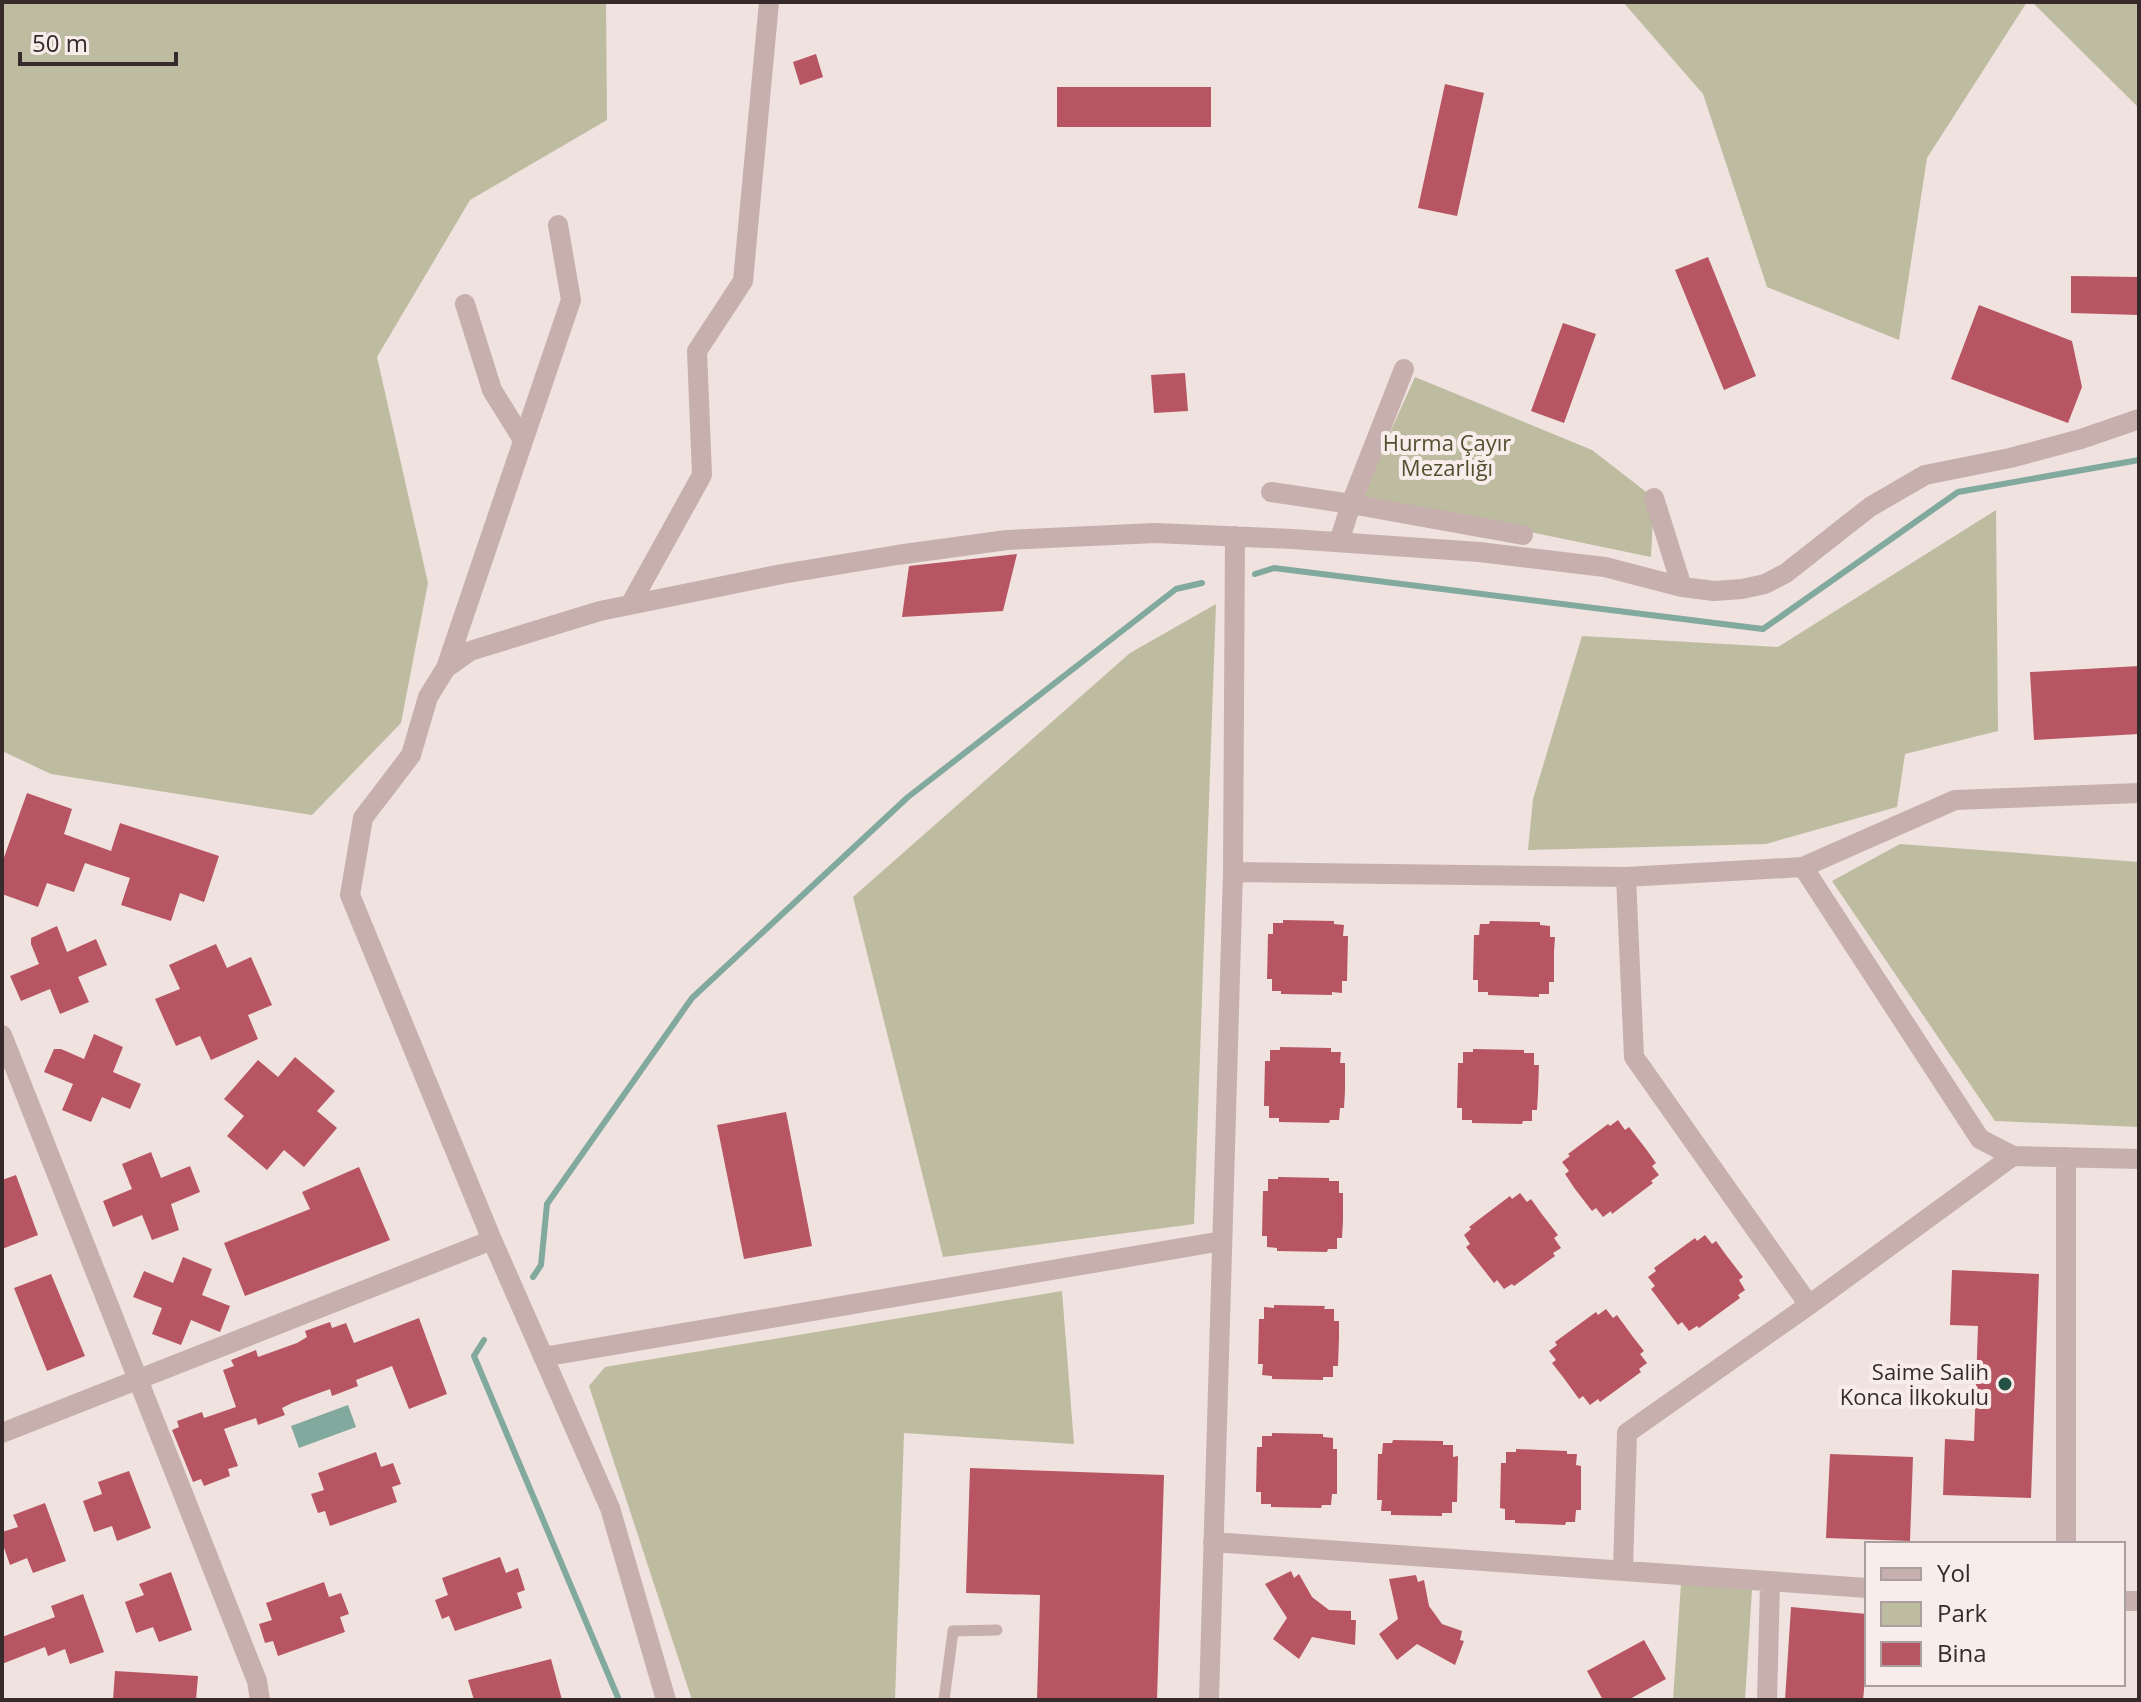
<svg xmlns="http://www.w3.org/2000/svg" width="2141" height="1702" font-family="'Open Sans',sans-serif">
<style>
.green{fill:#bdbca1}
.water{fill:#82a99d}
.lines{fill:none;stroke-linecap:round;stroke-linejoin:round}
.stream{stroke:#82a99d;stroke-width:6}
.building{fill:#b75662}
.lane{stroke:#c6afac;stroke-width:11}
.street{stroke:#c6afac;stroke-width:20}
.poi-dot{fill:#255245;stroke:#f8edeb;stroke-width:3}
.labels{text-anchor:middle;dominant-baseline:central;stroke-width:8;stroke-linejoin:round;paint-order:stroke}
.park-label{font-size:22px;fill:#515131;stroke:#f8edeb}
.poi-label{font-size:22px;fill:#362a2b;stroke:#f8edeb;text-anchor:end}
</style>
<rect width="100%" height="100%" fill="#f0e2df"/>
<path class="green" d="M2,2H606L607,120L470,200L377,357L428,583L401,723L312,815L51,774L2,751Z
M1623,2H2027L1927,158L1899,340L1767,287L1703,94Z
M2032,2H2139V108Z
M1415,377L1592,450L1654,498L1651,557L1361,497Z
M1996,510L1998,731L1905,754L1897,807L1766,844L1528,850L1533,799L1582,636L1778,647Z
M1216,604L1194,1224L943,1257L853,897L1130,653Z
M1900,844L2139,862V1127L1995,1121L1832,881Z
M1062,1291L1074,1444L904,1433L895,1700H692L589,1386L605,1367Z
M1681,1584L1752,1590L1745,1700H1673Z"/>
<path class="water" d="M348,1405L356,1427L299,1448L291,1426Z"/>
<g class="lines">
<path class="stream" d="M1255,574L1274,568L1763,629L1958,492L2139,460
M533,1277L541,1265L547,1204L692,998L908,797L1176,589L1202,583
M484,1340L474,1356L619,1700"/>
</g>
<path class="building" d="M816,54L823,77L800,85L793,62Z
M1445,84L1484,93L1457,216L1418,208Z
M1057,87H1211V127H1057Z
M1708,257L1756,376L1724,390L1675,270Z
M2071,276L2139,277V315L2071,313Z
M1979,305L2072,341L2082,387L2068,423L1951,379Z
M1563,323L1596,334L1564,423L1531,411Z
M1185,373L1188,411L1154,413L1151,375Z
M1017,554L1003,611L902,617L909,566Z
M2139,666V734L2034,740L2030,672Z
M27,793L72,809L64,834L111,851L120,823L219,856L204,902L180,893L171,921L121,905L130,878L85,863L74,892L47,883L38,907L2,894V863Z
M1283,920L1334,921V924L1344,925L1343,936H1348L1347,981H1342V993L1332,992V995L1281,994V991H1272V979H1267L1268,934H1273V923H1283Z
M1490,921L1540,922V925L1550,926V937H1555L1554,951V982H1549V994H1539V997L1488,995V992H1478V980H1473L1474,935H1479L1480,924H1489Z
M57,926L67,952L96,939L107,965L78,977L89,1002L60,1014L50,989L21,1001L10,976L39,964L31,944V938Z
M216,944L227,968L251,957L272,1005L248,1015L258,1039L211,1060L200,1036L176,1046L155,999L180,989L169,965Z
M94,1034L123,1047L113,1072L141,1084L130,1109L102,1097L91,1122L62,1110L73,1084L44,1072L54,1049H61L84,1059Z
M1280,1047L1331,1048V1052H1341L1340,1063H1345V1091L1344,1108H1340L1339,1120H1330L1329,1123L1279,1122V1118H1269V1106H1264L1265,1061H1270V1050H1280Z
M1473,1049L1524,1050V1053H1534V1065H1539L1538,1093L1537,1110H1532V1121H1523L1522,1124L1472,1123V1120H1462V1108H1457L1458,1063H1463V1052H1473Z
M295,1057L335,1091L317,1111L337,1128L304,1167L284,1150L267,1170L227,1136L244,1116L224,1099L258,1060L278,1077Z
M786,1112L812,1246L744,1259L717,1125Z
M1618,1120L1625,1130L1629,1127L1646,1149L1656,1163L1652,1166L1659,1175L1651,1181L1653,1183L1612,1214L1611,1211L1603,1217L1596,1208L1592,1211L1575,1189L1565,1174L1569,1171L1562,1162L1570,1156L1568,1154L1608,1124L1610,1126Z
M151,1152L161,1178L190,1166L200,1192L171,1204L179,1230L152,1240L142,1215L113,1227L103,1201L132,1189L122,1164Z
M359,1167L390,1240L245,1296L224,1243L310,1209L302,1192Z
M16,1175L38,1235L2,1249V1180Z
M1278,1177L1329,1178V1181H1339V1193H1343V1221L1342,1238H1337V1249H1328L1327,1252L1277,1251V1248L1267,1247V1236H1262L1263,1191H1268V1179H1278Z
M1520,1193L1527,1202L1531,1199L1541,1213L1558,1235L1554,1238L1561,1248L1553,1253L1555,1256L1514,1286L1512,1284L1504,1289L1497,1280L1494,1283L1466,1247L1470,1244L1464,1235L1471,1229L1469,1227L1510,1196L1512,1199Z
M1705,1235L1712,1244L1716,1241L1726,1255L1743,1277L1739,1280L1745,1290L1738,1295L1740,1298L1699,1328L1697,1326L1689,1331L1682,1322L1678,1325L1651,1289L1655,1286L1648,1277L1656,1271L1654,1268L1695,1238L1697,1241Z
M183,1257L212,1269L202,1295L230,1306L220,1332L191,1320L181,1345L152,1334L162,1308L133,1297L144,1271L173,1283Z
M1952,1270L2039,1274L2031,1498L1943,1495L1945,1439L1974,1441L1978,1326L1950,1325Z
M51,1274L85,1356L47,1371L14,1288Z
M1274,1305L1325,1306L1324,1309H1334V1321H1339V1338L1338,1366H1333V1377H1323V1380L1272,1379V1376L1262,1375L1263,1364H1258L1259,1319H1264V1307L1274,1308Z
M1606,1309L1613,1318L1617,1315L1633,1337L1644,1351L1640,1354L1647,1363L1639,1369L1641,1372L1600,1402L1598,1399L1590,1405L1583,1396L1579,1399L1563,1377L1552,1363L1556,1360L1549,1351L1557,1345L1555,1342L1596,1312L1598,1315Z
M419,1318L447,1394L409,1409L392,1366L356,1380L358,1386L332,1396L330,1389L292,1403L282,1408L285,1415L258,1425L256,1418L224,1429L238,1466L228,1469L230,1476L204,1486L201,1479L193,1482L172,1430L179,1427L177,1421L202,1412L204,1418L236,1407L223,1370L234,1366L231,1360L256,1350L258,1357L297,1343L307,1337L305,1331L330,1322L332,1328L346,1323L354,1343Z
M1272,1433L1323,1434V1437L1333,1438V1449H1337V1494H1332L1331,1505H1322L1321,1508L1271,1507V1504H1261V1492H1256L1257,1447H1262V1436H1272Z
M1393,1440L1443,1441V1445H1453V1457L1458,1456L1457,1502H1452V1513H1442V1516L1391,1515V1511H1381L1382,1500H1377L1378,1454H1382L1383,1443H1392Z
M1516,1449L1567,1451V1454H1577L1576,1465L1581,1466V1510H1576L1575,1522H1566L1565,1525L1515,1523V1520H1505V1509L1500,1508L1501,1463H1506V1452H1516Z
M376,1452L381,1467L393,1463L401,1484L392,1487L397,1502L330,1526L325,1511L318,1513L311,1494L324,1490L318,1473Z
M1830,1454L1913,1457L1910,1541L1826,1538Z
M970,1468L1164,1475L1157,1700H1037L1040,1595L966,1593Z
M129,1471L151,1528L117,1541L112,1526L94,1532L83,1501L102,1494L98,1482Z
M45,1503L66,1561L33,1573L27,1558L10,1565L2,1542V1532L18,1527L13,1515Z
M500,1557L506,1573L518,1568L525,1590L517,1593L522,1608L455,1631L449,1616L442,1619L435,1600L448,1595L442,1578Z
M1291,1571L1294,1578L1299,1574L1312,1597L1329,1610L1351,1611V1620H1356L1355,1645L1312,1637L1299,1659L1273,1639L1287,1618L1265,1584Z
M171,1572L192,1630L159,1642L153,1627L136,1633L125,1602L144,1595L139,1584Z
M1416,1575L1418,1582L1424,1580L1429,1606L1442,1624L1462,1631L1460,1640L1464,1641L1455,1665L1417,1644L1397,1660L1379,1634L1398,1619L1389,1579Z
M324,1582L329,1597L341,1593L349,1614L340,1617L345,1632L278,1656L273,1641L265,1643L259,1624L272,1620L266,1603Z
M83,1594L104,1652L70,1664L65,1649L48,1656L45,1647L2,1664V1637L55,1617L51,1606Z
M1791,1607L1867,1614V1659L1863,1700H1785Z
M1644,1640L1666,1679L1628,1700H1603L1587,1671Z
M551,1659L562,1700H474L468,1680Z
M115,1671L198,1676L196,1700H113Z"/>
<g class="lines">
<path class="lane" d="M944,1700L953,1631L997,1630"/>
<path class="street" d="M465,304L492,390L523,440
M1271,492L1351,504L1404,369
M1654,498L1682,587
M1339,542L1351,504L1523,535
M630,605L702,475L697,351L743,281L769,2
M446,668L571,300L558,225
M2139,793L1955,800L1803,867L1980,1139L2013,1156L2139,1159
M1233,872L1626,877L1803,867
M1626,877L1634,1057L1809,1305
M2,1035L257,1681L260,1700
M543,1357L1222,1241
M2,1433L492,1240
M1213,1542L1867,1588
M2066,1544V1157
M1623,1570L1627,1433L1809,1305L2013,1156
M2123,1601H2139
M666,1700L610,1508L492,1240L350,895L363,818L411,755L428,697L446,668L470,651L600,611L782,574L897,555L1007,540L1155,533L1292,539L1479,552L1605,567L1682,587L1714,591L1742,589L1765,584L1786,573L1870,507L1925,475L2010,458L2081,439L2139,419
M1209,1700L1233,872L1235,536
M1767,1700L1770,1583"/>
</g>
<circle class="poi-dot" cx="2005" cy="1384" r="8"/>
<g class="labels">
<g class="park-label">
<text x="1447" y="442">Hurma Çayır<tspan x="1447" dy="25">Mezarlığı</tspan></text>
</g>
<g class="poi-label">
<text x="1989" y="1371">Saime Salih<tspan x="1989" dy="25">Konca İlkokulu</tspan></text>
</g>
</g>
<rect width="2141" height="1702" fill="none" stroke="#362a2b" stroke-width="8"/>
<rect x="1865" y="1542" width="260" height="144" fill="#f8edeb" stroke="#aa9f9e" stroke-width="2"/>
<rect x="1881" y="1568" width="40" height="12" fill="#c6afac" stroke="#aa9f9e" stroke-width="2"/>
<text x="1937" y="1582" font-size="24" fill="#362a2b">Yol</text>
<rect x="1881" y="1602" width="40" height="24" fill="#bdbca1" stroke="#aa9f9e" stroke-width="2"/>
<text x="1937" y="1622" font-size="24" fill="#362a2b">Park</text>
<rect x="1881" y="1642" width="40" height="24" fill="#b75662" stroke="#aa9f9e" stroke-width="2"/>
<text x="1937" y="1662" font-size="24" fill="#362a2b">Bina</text>
<path d="M20 52v12h156v-12" fill="none" stroke="#362a2b" stroke-width="4"/>
<text x="32" y="52" font-size="24" fill="#362a2b" stroke="#f8edeb" stroke-width="6" paint-order="stroke">50 m</text>
</svg>
